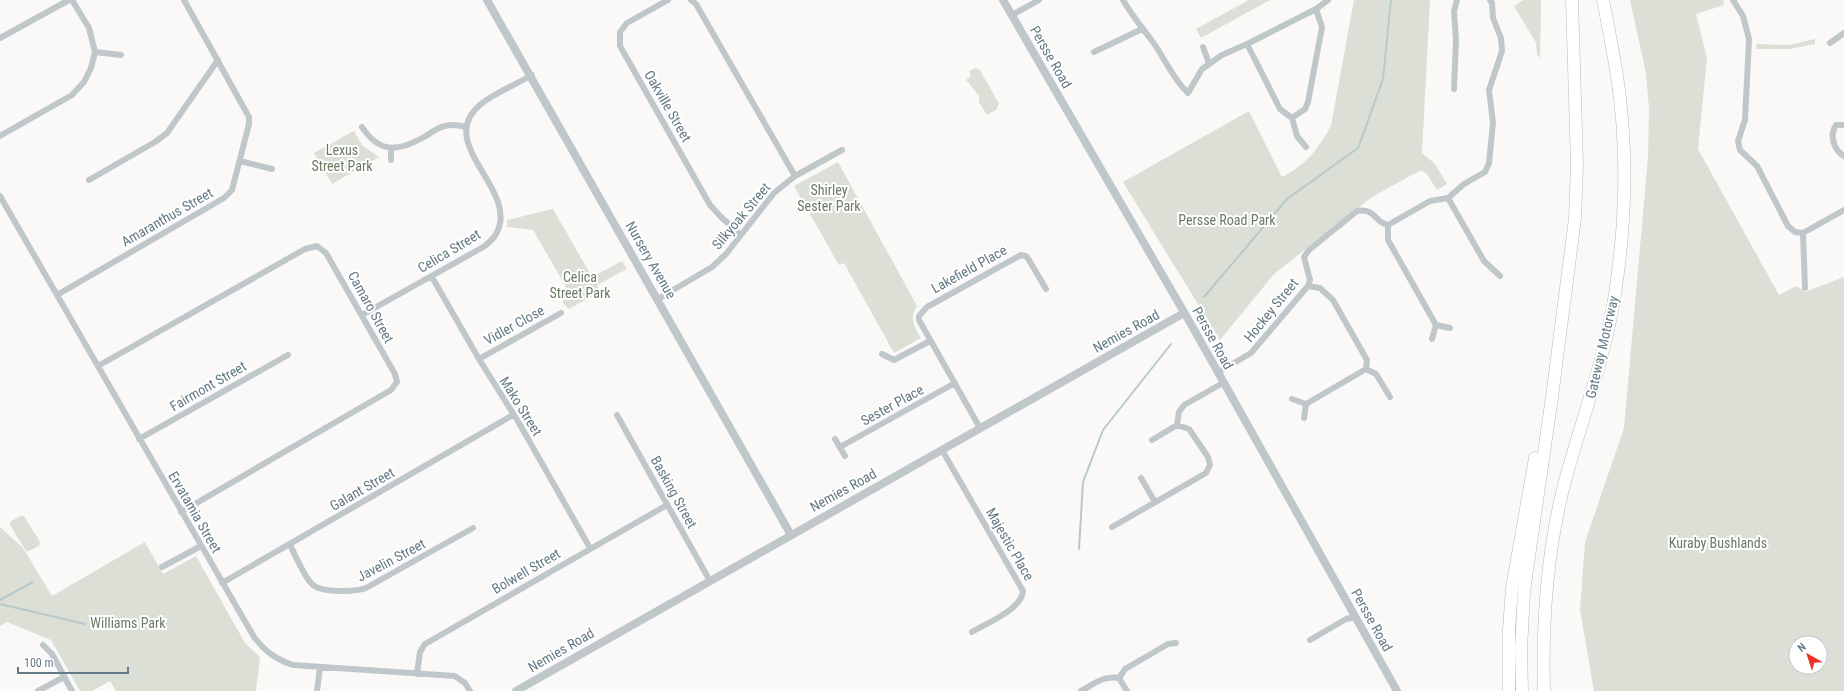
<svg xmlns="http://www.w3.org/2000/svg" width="1844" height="691" font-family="'Roboto Condensed',sans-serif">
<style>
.green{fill:#dbdfd6;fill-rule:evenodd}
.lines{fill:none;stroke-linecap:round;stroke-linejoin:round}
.stream{stroke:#b8c9ca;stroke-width:2}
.motorway-casing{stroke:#b4babd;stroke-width:13}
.minor{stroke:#c0c7ca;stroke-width:6}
.tertiary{stroke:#c0c7ca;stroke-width:8}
.motorway{stroke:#fff;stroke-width:12}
.labels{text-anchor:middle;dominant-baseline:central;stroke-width:4;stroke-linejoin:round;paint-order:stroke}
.street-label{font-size:14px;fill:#637a84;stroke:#fff}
.park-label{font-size:14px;fill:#6b7a63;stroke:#fff}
</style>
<rect width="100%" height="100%" fill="#faf9f7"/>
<path class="green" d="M1249,0H1270L1201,38L1196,29Z
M1354,0H1430L1422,153L1435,164L1447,184L1437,190L1427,174L1421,170L1372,197L1274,274L1220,340L1123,182L1249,111L1282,177C1305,166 1319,148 1331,126Z
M1523,0H1541L1540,59L1537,54L1536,43L1514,6Z
M1630,0H1723L1724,5L1696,14L1707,58L1698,149L1779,295L1796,286L1805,292L1844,277V691H1594L1580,610L1585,542L1624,428L1648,157L1649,109L1646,73ZM1796,643H1820V667H1796Z
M1815,39V44L1790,49H1757L1756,44L1789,45Z
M975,68L980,70L999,104L996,110L987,115L979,102V96L966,80L971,76L969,71Z
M354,131L362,145L379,157L332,184L314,153Z
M838,162L917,306C909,318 914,326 921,338L894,353L844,263L839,265L794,186Z
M553,209L592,277L622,261L627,269L597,285L600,292L569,309L563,303L566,287L533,230L507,227V220Z
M21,516H24L40,542L39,546L29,551H26L10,525L11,521Z
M0,527L23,548L52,596L145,542L163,574L196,556L245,643L260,657L256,691H116L110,681L92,691H80L51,640L7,622L0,626Z"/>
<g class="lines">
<path class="stream" d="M1204,297L1287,199L1358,148L1383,79L1391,0
M1079,549L1083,482L1103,430L1171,344
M0,600L33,582
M0,604L85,624"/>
<g class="motorway-casing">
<path id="motorway" d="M1509,691V630L1512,588L1535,458
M1522,691L1521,649L1524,591L1552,397L1575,218L1577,164L1572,0
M1544,691C1542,621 1547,550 1565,481C1582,419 1605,358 1615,294C1626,222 1628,148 1617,76C1613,51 1608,25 1603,0"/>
</g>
<path class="minor" d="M668,0L627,23L620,32V46L710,205L721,217L741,235
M691,0L696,4L795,176
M1123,0C1131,14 1140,25 1150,38C1164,56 1171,77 1188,93L1202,69L1222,55L1247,44
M1733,0L1743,16L1749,39L1745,120L1738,141L1740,150L1757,166L1788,226L1795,232L1803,233L1844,210
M1316,9L1328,0
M1012,15L1039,0
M0,38L69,0
M1830,43L1844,33
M1203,47L1209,63
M95,52L121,55
M1094,52L1142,29
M1454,89L1456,40L1454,11L1457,0
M1292,118L1280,109L1247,44L1316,9L1322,27L1308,102L1305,109L1292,118L1297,136L1306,147
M1844,125H1836C1829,136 1834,150 1844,156
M362,127C380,155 400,151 426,136C431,133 438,127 445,126C452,124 459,125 466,127
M0,136L72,95L84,82L91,68L95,52L89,28L72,0
M391,160V149
M240,161L272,169
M89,180L155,142L167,133L218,60
M0,196L254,637C265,651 275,659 293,665L455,676L465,683L470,691
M1448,198L1484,261L1500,276
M1388,225V240L1436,325
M1803,233L1805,288
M432,277L479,359L519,423L590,548
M57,295L224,198L232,190L249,124V117L184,0
M658,299L712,267L726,254L774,193L795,176L842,150
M362,315L485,246C489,242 495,238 497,232C519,189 433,143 481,104C495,93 515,85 532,75
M1432,339L1436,325L1450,328
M882,354L894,360L930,341
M479,359L561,313
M98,366L305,249L317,246L326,253L395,374L397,382L391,390L181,512
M1366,369L1376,374L1390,397
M1217,373L1251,353L1308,286L1310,280L1304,257L1309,250L1357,211C1376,208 1374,222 1388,225L1430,201L1448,198L1464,184L1485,172L1489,163L1493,123L1489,90L1502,51L1501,38L1493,18L1492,3L1490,0
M1292,399L1306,404L1304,418
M1306,404L1366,369L1367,360L1333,300L1320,288L1308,286
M617,415L710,581
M1177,425L1179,412L1184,405L1223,383
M980,428L919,320V316L927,307L1021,255L1026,256L1029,260L1046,289
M139,439L288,355
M835,439L845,456
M840,447L955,383
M942,450L1023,591C1022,609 987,623 972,632
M1141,478L1155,502
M1112,527L1206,473L1210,465L1208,457L1189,429L1177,425L1152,440
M290,545C296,556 303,575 312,584C320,593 355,592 366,588L473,528
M162,567L201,546
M222,583L513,415
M1310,640L1346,619L1356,617
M43,645L52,654L72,691
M417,674L420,652L425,644L667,505
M1119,678L1125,669L1168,644L1176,643
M38,691L64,677
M317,691L320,667
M1081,691C1094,684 1104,675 1119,678L1127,691"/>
<path class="tertiary" d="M487,0L791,535
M1003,0L1192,326L1397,691
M516,691L1184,313"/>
<use href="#motorway" class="motorway"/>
</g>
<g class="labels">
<g class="street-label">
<text transform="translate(1051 57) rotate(60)">Persse Road</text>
<text transform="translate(668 106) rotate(60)">Oakville Street</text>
<text transform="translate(741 216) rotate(-50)">Silkyoak Street</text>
<text transform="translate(167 217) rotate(-30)">Amaranthus Street</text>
<text transform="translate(449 251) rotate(-31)">Celica Street</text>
<text transform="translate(651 260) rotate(60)">Nursery Avenue</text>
<text transform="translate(969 269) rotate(-29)">Lakefield Place</text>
<text transform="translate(371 307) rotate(61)">Camaro Street</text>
<text transform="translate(1271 310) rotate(-51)">Hockey Street</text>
<text transform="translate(514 325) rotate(-29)">Vidler Close</text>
<text transform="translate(1126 331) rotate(-29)">Nemies Road</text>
<text transform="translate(1213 338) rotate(61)">Persse Road</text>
<text transform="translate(1602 347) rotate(-77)">Gateway Motorway</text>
<text transform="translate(208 386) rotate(-30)">Fairmont Street</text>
<text transform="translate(892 405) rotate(-29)">Sester Place</text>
<text transform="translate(521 406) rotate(58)">Mako Street</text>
<text transform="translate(362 489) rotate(-30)">Galant Street</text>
<text transform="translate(843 490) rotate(-29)">Nemies Road</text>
<text transform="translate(674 492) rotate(61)">Basking Street</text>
<text transform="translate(195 512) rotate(60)">Ervatamia Street</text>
<text transform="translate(1010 544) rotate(60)">Majestic Place</text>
<text transform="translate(391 560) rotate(-28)">Javelin Street</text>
<text transform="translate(526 571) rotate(-30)">Bolwell Street</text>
<text transform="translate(1372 620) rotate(61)">Persse Road</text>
<text transform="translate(561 650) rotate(-30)">Nemies Road</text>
</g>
<g class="park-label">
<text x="342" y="150">Lexus<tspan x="342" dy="16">Street Park</tspan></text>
<text x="829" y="190">Shirley<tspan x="829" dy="16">Sester Park</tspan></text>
<text x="1227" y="220">Persse Road Park</text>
<text x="580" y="277">Celica<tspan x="580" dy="16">Street Park</tspan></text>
<text x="1718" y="543">Kuraby Bushlands</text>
<text x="128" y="623">Williams Park</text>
</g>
</g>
<g transform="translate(1808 655) rotate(321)"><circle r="19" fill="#ffffff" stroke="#c1cace"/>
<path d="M0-3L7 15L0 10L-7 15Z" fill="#eb3426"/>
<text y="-6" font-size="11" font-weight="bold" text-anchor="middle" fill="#637a84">N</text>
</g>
<path d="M18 667v6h110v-6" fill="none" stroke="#637a84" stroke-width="2"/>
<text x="24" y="667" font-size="12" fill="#637a84" stroke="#ffffff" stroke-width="3" paint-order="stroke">100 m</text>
</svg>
